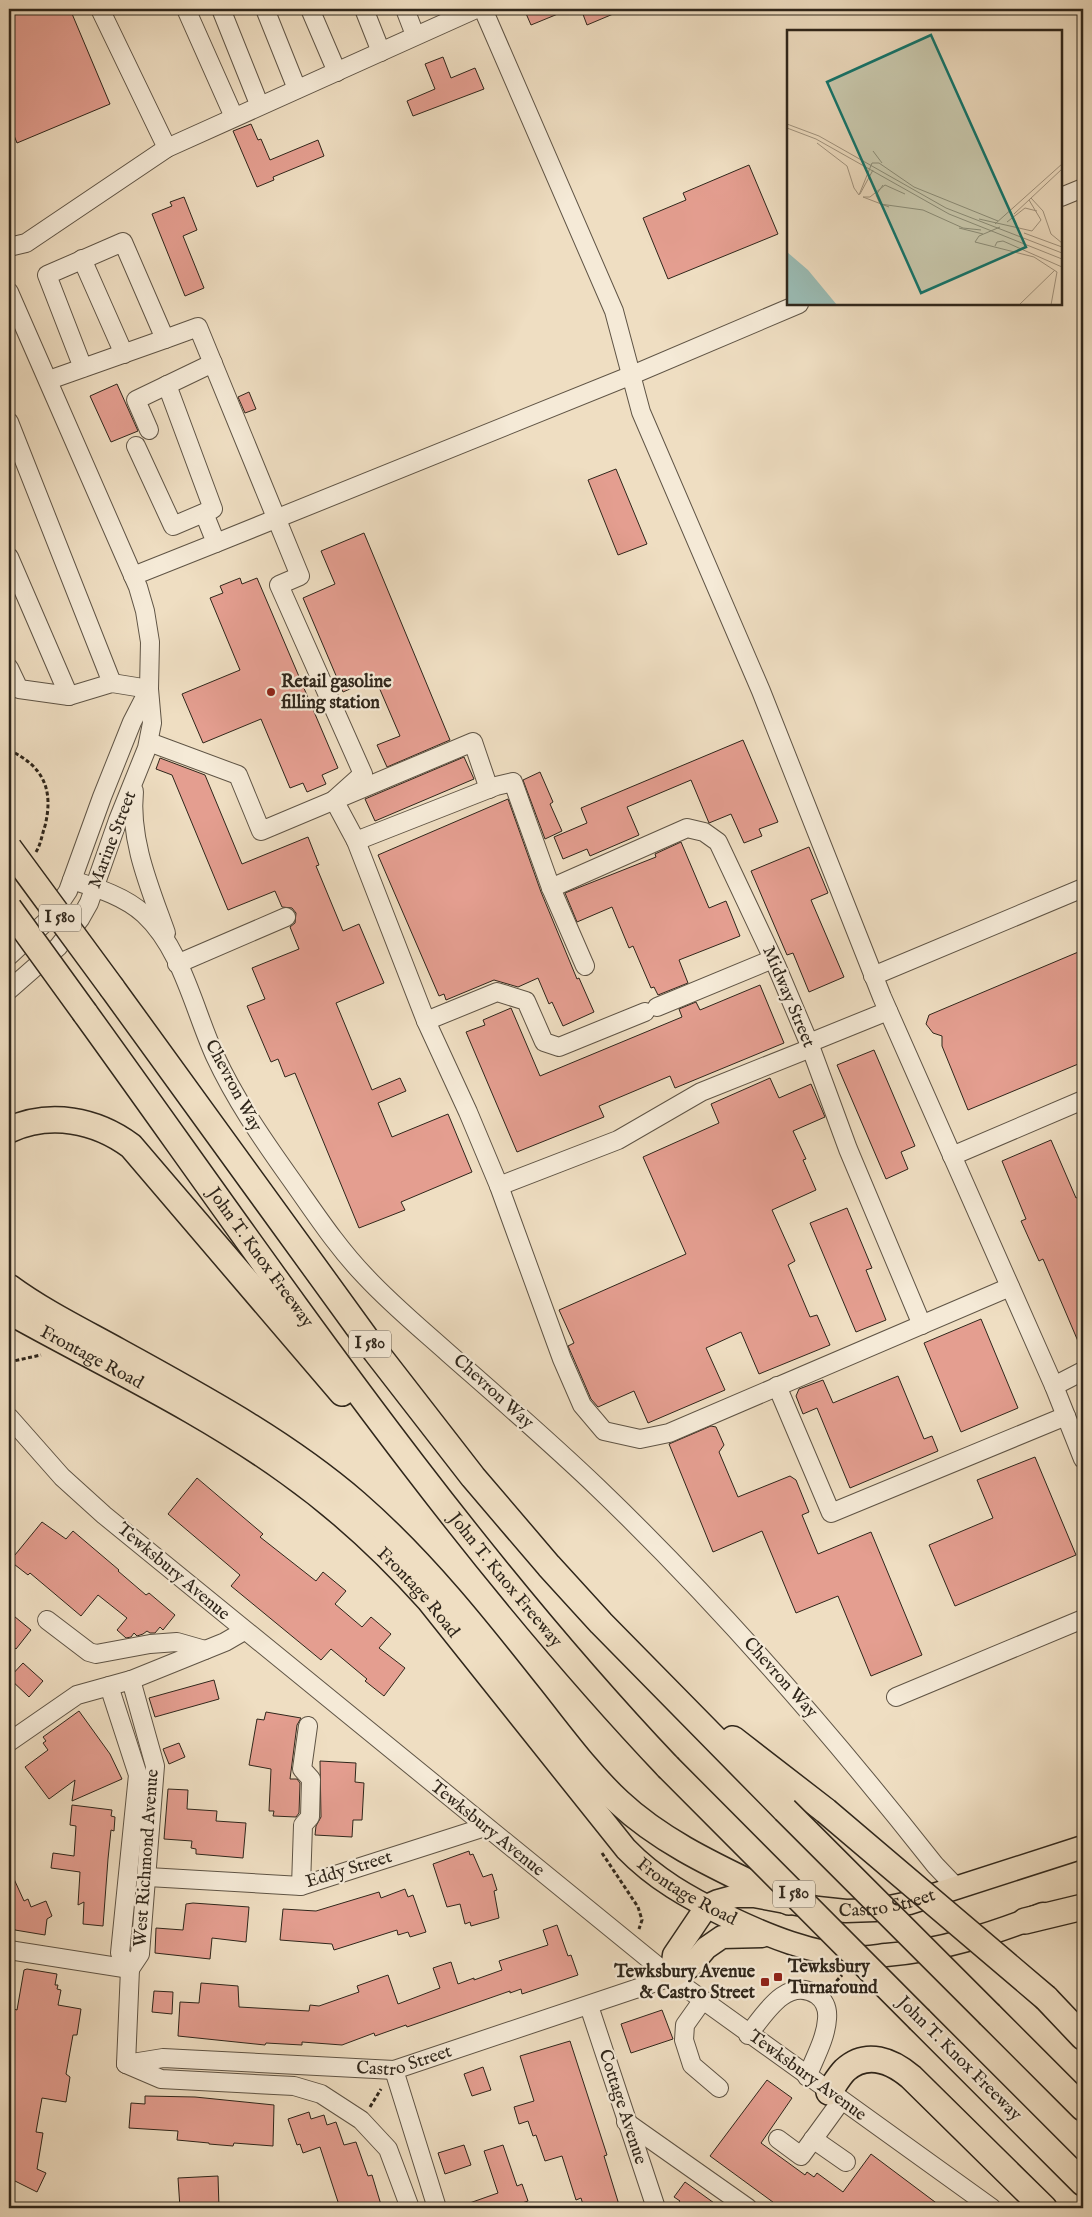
<svg xmlns="http://www.w3.org/2000/svg" width="1092" height="2217" font-family="'IM FELL English',serif">
<style>
.building{fill:#e49e90;stroke:#2f261b}
.lines{fill:none;stroke-linecap:round;stroke-linejoin:round}
.minor-casing{stroke:#5f5445;stroke-width:20}
.major-casing{stroke:#2f261b;stroke-width:25}
.highway-casing{stroke:#2f261b;stroke-width:28}
.path{stroke:#2f261b;stroke-width:3;stroke-dasharray:4 2.5;stroke-linecap:butt}
.minor{stroke:#f5ead7;stroke-width:18}
.major{stroke:#efdec2;stroke-width:22}
.highway{stroke:#efdec2;stroke-width:25}
.highway-bridge-casing{stroke:#2f261b;stroke-width:28;stroke-linecap:butt}
.highway-bridge{stroke:#efdec2;stroke-width:25}
.poi-dot{fill:#8f2418;stroke:#f5ead7;stroke-width:2}
.labels{text-anchor:middle;dominant-baseline:central;stroke-width:4.5;stroke-linejoin:round;paint-order:stroke}
.shield{fill:#f5ead7;stroke:#6a6153;stroke-width:1}
.shield-label{font-size:16px;font-weight:bold;fill:#2f261b}
.poi-label{font-size:18px;font-weight:bold;fill:#2f261b;stroke:#f5ead7;text-anchor:start}
.street-label{font-size:18px;fill:#2f261b;stroke:#f5ead7}
.inset-road{fill:none;stroke:#a2947f;stroke-width:1}
.view{fill:#0f766e;fill-opacity:0.15;stroke:#0f766e;stroke-width:2.5}
.inset-edge{fill:none;stroke:#2f261b;stroke-width:2.5}
</style>
<rect width="100%" height="100%" fill="#efdec2"/>
<filter id="stains"><feTurbulence type="fractalNoise" baseFrequency=".004" numOctaves="4"/><feColorMatrix values="0 0 0 0 .2 0 0 0 0 .09 0 0 0 0 .02 0 0 0 .5 -.17"/></filter>
<radialGradient id="worn" r=".72"><stop offset=".6" stop-color="#630" stop-opacity="0"/><stop offset="1" stop-color="#630" stop-opacity=".3"/></radialGradient>
<path class="building" d="M9,9H70L110,104L17,143L9,123Z
M524,9H570L531,25Z
M581,9H625L587,25Z
M443,57L451,78L475,68L484,89L413,116L407,101L435,89L425,64Z
M251,124L258,140L261,139L270,160L318,140L324,156L273,177L274,180L257,187L233,131Z
M749,165L778,234L668,279L643,218L686,200L683,193Z
M184,197L197,230L183,236L204,288L185,296L152,214L172,206L170,202Z
M117,384L138,431L111,442L90,396Z
M249,392L256,409L245,413L238,397Z
M616,469L647,544L618,555L588,480Z
M364,533L450,740L387,767L377,745L400,736L375,678L343,692L303,598L335,584L321,551Z
M240,578L242,584L257,578L338,768L322,775L326,784L307,792L303,783L290,788L261,719L203,743L182,694L240,670L210,598L223,593L220,586Z
M743,740L778,822L759,829L762,836L744,843L731,814L709,823L691,780L627,807L639,835L590,856L587,849L563,859L554,837L587,823L581,808Z
M464,757L474,779L375,821L365,799Z
M160,758L205,775L242,864L308,837L319,865L316,866L343,931L359,924L384,983L336,1003L372,1090L400,1078L406,1091L378,1103L392,1137L448,1114L472,1172L401,1202L405,1210L359,1228L295,1073L285,1077L278,1059L271,1062L247,1006L265,999L252,968L299,949L290,927L295,923L296,913L292,908L282,907L275,891L228,910L172,775L156,769Z
M540,772L553,802L550,804L562,831L545,839L523,780Z
M508,799L541,892L577,979L579,978L594,1012L563,1026L552,1002L549,1004L538,978L518,987L494,980L446,1000L444,994L439,996L378,855Z
M681,842L709,908L726,901L740,936L679,960L688,983L658,995L654,987L651,988L633,946L629,948L612,907L577,922L565,893L656,857L655,854Z
M809,847L828,893L811,900L844,977L809,992L793,953L787,955L751,871Z
M1083,950V1062L968,1110L942,1046V1036L933,1033L926,1024L929,1015Z
M760,985L784,1043L675,1088L670,1076L599,1106L604,1117L517,1152L466,1032L485,1025L483,1020L511,1008L540,1076L682,1017L679,1009L696,1002L700,1010Z
M874,1050L915,1146L901,1152L908,1169L886,1179L837,1065Z
M770,1078L779,1098L811,1084L825,1117L793,1131L806,1159L803,1160L816,1190L772,1210L795,1261L788,1265L810,1317L817,1315L830,1345L759,1374L741,1332L706,1348L725,1390L648,1423L634,1391L598,1407L591,1399L572,1355L568,1346L574,1343L559,1310L686,1254L643,1157L719,1123L711,1104Z
M1051,1140L1076,1198L1083,1195V1353L1043,1259L1039,1261L1021,1221L1026,1219L1002,1161Z
M847,1208L872,1268L866,1270L886,1320L856,1332L810,1223Z
M981,1319L1018,1408L961,1432L924,1343Z
M898,1376L924,1439L932,1436L938,1451L850,1488L817,1408L803,1414L796,1396L799,1389L823,1380L833,1403Z
M711,1426L716,1427L724,1445L719,1452L738,1497L790,1476L796,1480L809,1512L802,1515L818,1554L871,1532L922,1655L871,1676L838,1596L796,1613L762,1531L713,1552L669,1444Z
M1035,1457L1076,1555L955,1606L929,1545L993,1518L977,1480Z
M197,1478L263,1534L260,1537L316,1581L323,1572L346,1591L335,1604L362,1627L371,1617L391,1634L379,1648L405,1668L384,1696L365,1681L367,1679L331,1649L321,1660L231,1586L240,1575L168,1514Z
M42,1522L66,1539L73,1531L119,1570L118,1571L146,1595L149,1593L175,1615L163,1630L160,1627L155,1633H150L147,1631L143,1634L137,1636L134,1633L131,1637L126,1638L117,1630L127,1618L98,1595L81,1616L30,1573L28,1575L10,1561Z
M9,1612L31,1630L16,1649L9,1643Z
M23,1663L43,1681L29,1697L9,1678Z
M214,1680L219,1699L155,1717L149,1698Z
M79,1711L110,1754L122,1779L72,1801L75,1780L49,1799L25,1767L48,1750L43,1743L46,1741L43,1737Z
M266,1712L301,1718L297,1725L290,1779H297L300,1783L299,1813L296,1817L273,1816L274,1811H269L271,1769L249,1765L257,1719L264,1720Z
M179,1743L185,1757L169,1764L163,1749Z
M320,1761L356,1763L355,1782L364,1783L362,1820H353L352,1837L315,1835L316,1826L321,1817Z
M168,1789L188,1790L187,1809L217,1811L216,1821L246,1823L243,1858L196,1854V1849L191,1848L192,1841L164,1839Z
M72,1805L112,1810L111,1816L115,1817L114,1831L111,1830L108,1859L103,1926L83,1924L84,1902L78,1905L80,1872L51,1868L53,1853L74,1856L76,1826L70,1825Z
M469,1851L470,1855L473,1854L483,1877L492,1874L497,1890L494,1891L499,1918L471,1926L470,1922L465,1924L460,1904L447,1907L433,1864Z
M9,1868L24,1901L28,1899L31,1907L46,1901L52,1916L47,1919L45,1935L15,1930L9,1916Z
M405,1889L408,1897L413,1895L426,1932L410,1937L408,1932L398,1935L397,1930L334,1950L332,1944L280,1940L283,1909L316,1911L379,1892L381,1898Z
M193,1903L249,1907L246,1942L212,1938L210,1959L155,1953L156,1928L183,1930L186,1904Z
M557,1925L568,1956L571,1955L578,1975L522,1994L521,1989L510,1993V1991L407,2027L406,2025L375,2036L374,2033L342,2045L302,2042V2045L266,2043L265,2045L178,2036L180,2002L199,2003L201,1983L238,1986L239,2007L309,2011L310,2005L319,2006L359,1992L357,1986L388,1975L398,2004L440,1988L433,1968L451,1962L458,1984L474,1978V1980L502,1970L499,1961L548,1945L543,1930Z
M27,1969L57,1974L55,1985H58L57,1989L61,1990L58,2005L81,2009L77,2035H73L66,2074L70,2077L66,2102L42,2098L36,2132L43,2133L37,2169L46,2173L37,2192L9,2178V2041L14,2009L17,2010L24,1970Z
M154,1991L173,1992L172,2014L152,2012Z
M662,2010L673,2039L631,2053L621,2024Z
M570,2041L607,2155L604,2156L620,2208H584L581,2198L576,2200L562,2156L545,2161L536,2135L533,2136L528,2121L519,2124L514,2107L534,2101L520,2056Z
M483,2067L491,2090L472,2096L464,2074Z
M767,2080L792,2098L761,2143L805,2175L807,2172L814,2177L817,2173L843,2192L871,2154L943,2208H781L710,2156Z
M145,2096L195,2097L274,2105L273,2146L234,2143L233,2146L209,2144V2143L177,2140L178,2131L129,2128L131,2103L145,2104Z
M309,2112L311,2119L324,2115L327,2125L336,2122L344,2145L356,2142L368,2176L372,2175L382,2208H351L350,2205L340,2208L320,2147L303,2153L300,2144L297,2145L288,2119Z
M464,2145L471,2165L445,2174L438,2153Z
M503,2145L517,2186L522,2184L528,2201L507,2208H461V2206L498,2193L484,2151Z
M218,2176L219,2208H180L178,2178Z
M685,2182L721,2208H674L680,2201L674,2197Z"/>
<g class="lines">
<g class="minor-casing">
<g id="minor">
<path d="M100,9L167,148"/>
<path d="M186,9L234,117"/>
<path d="M221,9L259,104"/>
<path d="M265,9L297,89"/>
<path d="M310,9L337,72"/>
<path d="M364,9L381,52"/>
<path d="M405,9L415,35"/>
<path d="M483,9L614,311L641,412L761,691L882,997L1054,1386L1083,1459"/>
<path d="M1061,197L1083,188"/>
<path d="M9,247L26,243L167,148L476,9"/>
<path d="M82,259L124,354"/>
<path d="M9,292L138,587L145,611L150,642L149,689L152,723L147,748L118,820L89,903L80,919L58,947L9,990"/>
<path d="M165,339L198,327L300,576L279,585L363,774L334,800L356,841L426,1021L468,1112L499,1186L562,1359L582,1405L604,1431L640,1439L669,1433L1010,1287"/>
<path d="M49,380L165,339L123,242L47,275L83,368"/>
<path d="M9,422L112,683"/>
<path d="M149,430L136,400L213,363"/>
<path d="M136,446L173,526L213,509L167,385"/>
<path d="M216,543L632,375L799,304"/>
<path d="M9,557L69,696"/>
<path d="M133,576L216,543L204,513"/>
<path d="M9,668L19,689L69,696L112,683L149,689"/>
<path d="M149,742L238,775L261,831L473,742L489,789"/>
<path d="M134,791C129,840 150,888 166,933"/>
<path d="M356,841L496,786L513,782L551,888L585,966"/>
<path d="M72,880C97,888 124,896 144,914C182,949 194,1010 215,1056C235,1099 261,1137 288,1175C313,1210 336,1246 365,1276C391,1304 420,1328 448,1353C498,1397 549,1441 597,1487C720,1605 830,1732 935,1865L957,1888"/>
<path d="M551,888L687,828L704,832L718,842L776,965L809,1043L848,1149L922,1325"/>
<path d="M9,956L50,918L68,891L102,797L132,722L149,689"/>
<path d="M177,964L286,917"/>
<path d="M873,976L1083,888"/>
<path d="M657,1007L773,959"/>
<path d="M426,1021L497,992L526,1001L544,1042L559,1047L645,1012"/>
<path d="M809,1043L888,1011"/>
<path d="M952,1156L1083,1100"/>
<path d="M499,1186L618,1140L701,1092L811,1048"/>
<path d="M777,1386L831,1513L1066,1416"/>
<path d="M1054,1386L1083,1371"/>
<path d="M9,1417L62,1477L104,1515L671,1977L992,2208"/>
<path d="M47,1620L89,1652L96,1654L150,1644L177,1642L205,1650"/>
<path d="M109,1686L138,1775L120,1953L130,1969L126,2064"/>
<path d="M896,1697L1083,1619"/>
<path d="M9,1742L77,1695L131,1680L225,1642L244,1631"/>
<path d="M148,1877L301,1886L485,1827"/>
<path d="M301,1886L303,1825L310,1817L311,1779L302,1769L308,1726"/>
<path d="M9,1950L130,1969"/>
<path d="M130,1969L140,1954L155,1766L131,1680"/>
<path d="M702,2001L685,2025L684,2040L692,2065L719,2088"/>
<path d="M589,2006L656,2208"/>
<path d="M748,2035C764,2015 787,1975 817,1995C825,2001 828,2009 827,2019C826,2038 814,2059 807,2077"/>
<path id="s1" d="M126,2064L163,2058L394,2070L671,1977"/>
<path d="M126,2064L161,2079L294,2086L321,2094L361,2120L388,2149L410,2208"/>
<path d="M394,2070L437,2208"/>
<path d="M626,2122L748,2208"/>
<path d="M778,2139L801,2156L841,2101"/>
<path d="M813,2139L846,2162"/>
</g>
</g>
<g class="major-casing">
<g id="major">
<path id="s2" d="M9,1313C102,1365 201,1411 288,1474C340,1511 386,1554 428,1601L626,1849C655,1879 689,1898 726,1916C768,1936 812,1954 859,1957C868,1958 877,1956 886,1955C940,1951 992,1934 1043,1914"/>
<path id="s3" d="M671,1977L674,1955L707,1906L718,1901L736,1896H754L818,1908L846,1911L875,1910L909,1903L1083,1847"/>
<path d="M671,1977L690,1967L706,1948L722,1937L762,1936"/>
</g>
</g>
<g class="highway-casing">
<g id="highway">
<path d="M112,988L376,1352L473,1477L549,1566L601,1623L785,1810"/>
<path id="s4" d="M85,1013C270,1269 450,1537 668,1767"/>
<path d="M9,1130C50,1111 96,1120 131,1146L342,1393"/>
<path d="M9,1287C43,1312 82,1331 118,1351C201,1397 284,1441 356,1503C425,1563 481,1635 537,1706C563,1739 589,1774 619,1802C667,1847 731,1873 789,1902"/>
<path d="M733,1739L826,1811"/>
<path d="M1025,1921L1083,1907"/>
<path d="M1046,1998L1083,2037"/>
<path d="M990,2015L1083,2108"/>
<path d="M920,2020L1083,2183"/>
<path d="M829,2092C834,2085 839,2076 845,2070C867,2050 892,2061 911,2077L1044,2208"/>
</g>
</g>
<path class="path" d="M9,750C43,766 54,789 45,826C42,834 41,844 36,852
M9,1362L41,1355
M602,1853L638,1907L642,1920L639,1929
M832,1986L842,1975
M370,2107L381,2089"/>
<use href="#minor" class="minor"/>
<use href="#major" class="major"/>
<use href="#highway" class="highway"/>
<g class="highway-bridge-casing">
<path id="highway-bridge" d="M9,848L112,988
M9,908L85,1013
M668,1767L920,2020
M785,1810L990,2015
M826,1811L1046,1998"/>
</g>
<use href="#highway-bridge" class="highway-bridge"/>
</g>
<g class="poi-dot">
<circle cx="271" cy="692" r="5"/>
<rect x="773" y="1972" width="10" height="10" rx="2.5"/>
<rect x="760" y="1977" width="10" height="10" rx="2.5"/>
</g>
<g class="labels">
<g class="shield">
<rect x="39" y="904.5" width="42" height="27" rx="4"/>
<rect x="349" y="1330.5" width="42" height="27" rx="4"/>
<rect x="773" y="1880.5" width="42" height="27" rx="4"/>
</g>
<g class="shield-label">
<text x="60" y="918">I 580</text>
<text x="370" y="1344">I 580</text>
<text x="794" y="1894">I 580</text>
</g>
<g class="poi-label">
<text x="281" y="682">Retail gasoline<tspan x="281" dy="21">filling station</tspan></text>
<text x="788" y="1967">Tewksbury<tspan x="788" dy="21">Turnaround</tspan></text>
<text x="755" y="1972" text-anchor="end">Tewksbury Avenue<tspan x="755" dy="21">&amp; Castro Street</tspan></text>
</g>
<g class="street-label">
<text transform="translate(113 840) rotate(-69)">Marine Street</text>
<text transform="translate(788 997) rotate(67)">Midway Street</text>
<text transform="translate(233 1086) rotate(62)">Chevron Way</text>
<text stroke="none"><textPath href="#s4" startOffset="301">John T. Knox Freeway</textPath></text>
<text stroke="none"><textPath href="#s2" startOffset="94">Frontage Road</textPath></text>
<text transform="translate(493 1392) rotate(42)">Chevron Way</text>
<text transform="translate(173 1572) rotate(40)">Tewksbury Avenue</text>
<text stroke="none"><textPath href="#s4" startOffset="706">John T. Knox Freeway</textPath></text>
<text stroke="none"><textPath href="#s2" startOffset="499">Frontage Road</textPath></text>
<text transform="translate(780 1678) rotate(48)">Chevron Way</text>
<text transform="translate(487 1829) rotate(39)">Tewksbury Avenue</text>
<text transform="translate(147 1858) rotate(-86)">West Richmond Avenue</text>
<text transform="translate(349 1870) rotate(-17)">Eddy Street</text>
<text stroke="none"><textPath href="#s2" startOffset="904">Frontage Road</textPath></text>
<text stroke="none"><textPath href="#s3" startOffset="265">Castro Street</textPath></text>
<text stroke="none"><textPath href="#s1" startOffset="280">Castro Street</textPath></text>
<text transform="translate(959 2059) rotate(45)">John T. Knox Freeway</text>
<text transform="translate(807 2076) rotate(36)">Tewksbury Avenue</text>
<text transform="translate(622 2107) rotate(72)">Cottage Avenue</text>
</g>
</g>
<g transform="translate(787 30)">
<rect width="275" height="275" fill="#efdec2"/>
<path d="M0,222L21,240L50,275H0Z" fill="#9abcb5"/>
<path class="inset-road" d="M0,94L32,106L159,178L275,223M0,98L29,109L162,184L275,229M30,113L60,136L67,158L72,165M86,121L95,133M96,155L89,165L93,174L136,180L176,198L194,200M73,164L86,140M72,165L85,133H92L127,157L211,191M76,167L102,177M76,167H83L98,155L118,164M244,168L256,181L264,204L275,213M227,184L275,139M192,189L245,201L254,190L242,170M220,192L238,178L250,181M208,194L275,134M172,198L196,204M237,203L275,217M188,212L247,227L270,242L264,275M188,212L192,206L213,197M208,216L210,212L216,211L275,237M232,275L268,240"/>
<path class="view" d="M144,5L239,217L134,263L40,52Z"/>
<rect width="275" height="275" class="inset-edge"/>
</g>
<rect width="1092" height="2217" fill="none" stroke="#efdec2" stroke-width="30"/>
<rect x="10" y="10" width="1072" height="2197" fill="none" stroke="#2f261b" stroke-width="2.5"/>
<rect x="15" y="15" width="1062" height="2187" fill="none" stroke="#2f261b"/>
<rect width="100%" height="100%" filter="url(#stains)"/>
<rect width="100%" height="100%" fill="url(#worn)"/>
</svg>
